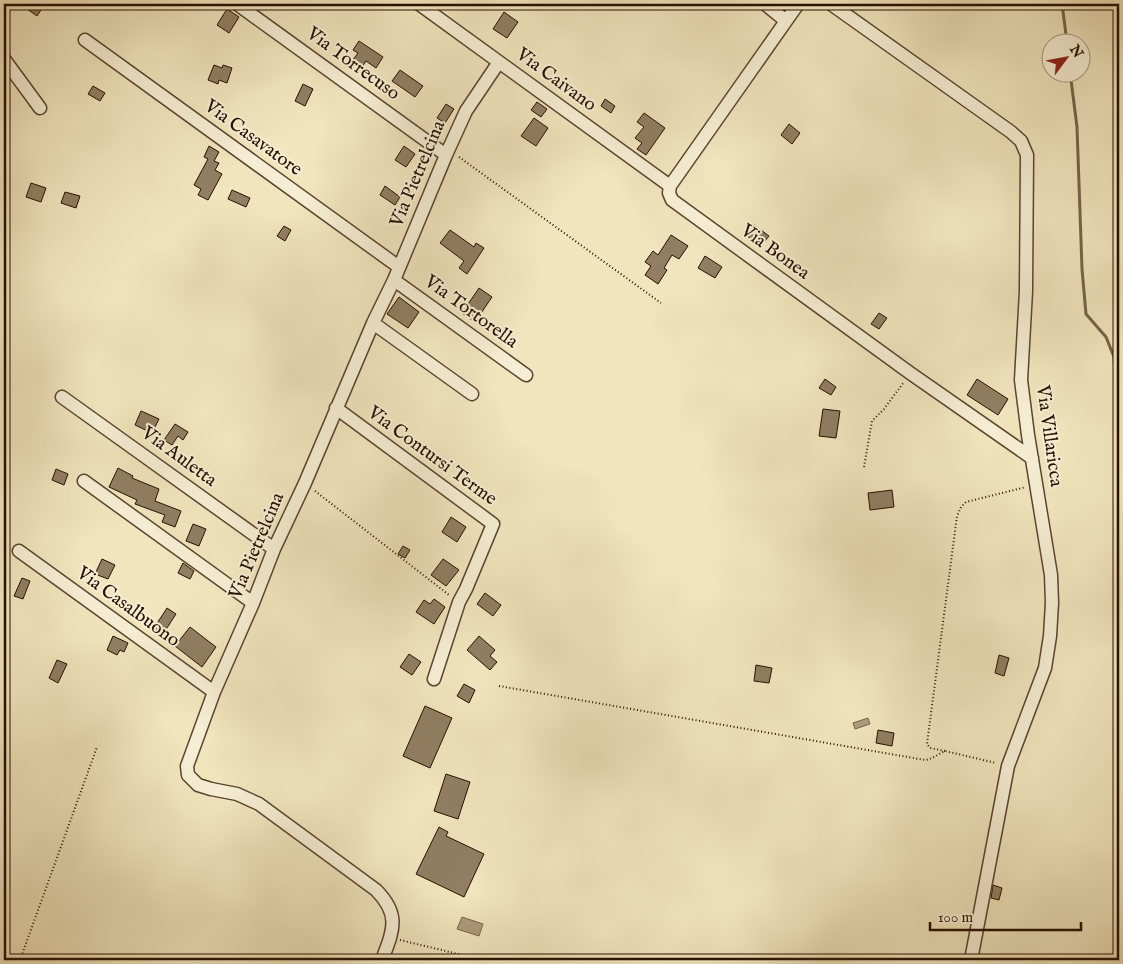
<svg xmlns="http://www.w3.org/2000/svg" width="1123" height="964" font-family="'IM FELL English',serif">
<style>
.water{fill:#ad9c7d;stroke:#78644b}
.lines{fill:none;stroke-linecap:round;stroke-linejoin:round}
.stream{stroke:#78644b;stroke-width:3}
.building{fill:#917e63;stroke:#280f01}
.minor-casing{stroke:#5a4430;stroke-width:15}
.path{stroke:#280f01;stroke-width:2;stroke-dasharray:1 2.5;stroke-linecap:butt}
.minor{stroke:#f6eed4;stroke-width:12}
.labels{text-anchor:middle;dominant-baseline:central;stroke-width:4;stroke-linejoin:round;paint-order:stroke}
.street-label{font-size:19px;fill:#280f01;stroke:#f6eed4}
</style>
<rect width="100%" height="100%" fill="#f1e5bd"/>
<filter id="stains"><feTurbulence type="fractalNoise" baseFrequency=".004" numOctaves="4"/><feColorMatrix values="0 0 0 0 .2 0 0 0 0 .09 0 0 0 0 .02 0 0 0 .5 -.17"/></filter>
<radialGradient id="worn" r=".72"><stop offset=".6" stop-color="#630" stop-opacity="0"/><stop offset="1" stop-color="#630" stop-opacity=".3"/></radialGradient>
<path class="water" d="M868,718L870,724L855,729L853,723Z
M462,917L483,924L479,936L457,929Z"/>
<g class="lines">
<path class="stream" d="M1062,4L1067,42
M1070,72L1077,127L1082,269L1086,314L1106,337L1114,357L1119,434"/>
</g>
<path class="building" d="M20,4H45L37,16Z
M227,9L239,17L229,33L217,25Z
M504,12L518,22L507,38L493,29Z
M359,41L383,57L376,68L366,61L362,67L352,61L358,53L353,50Z
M214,65L222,68L223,65L232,68L227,83L219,80L218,84L208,80Z
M400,70L423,86L415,97L392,81Z
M303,84L313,89L305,106L295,101Z
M93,86L105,93L100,101L88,94Z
M605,99L615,106L611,113L601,106Z
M537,102L547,109L541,117L531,110Z
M446,104L454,109L445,123L437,118Z
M644,113L665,128L646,155L637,149L642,143L635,138L644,127L637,122Z
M534,118L548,128L536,146L521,136Z
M789,124L800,133L792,144L781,135Z
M209,146L219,152L214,161L219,163L215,170L222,174L208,200L198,195L201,189L194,185L208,159L204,157Z
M404,146L415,154L406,167L395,160Z
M31,183L46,188L41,202L26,197Z
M385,186L400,197L395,205L380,195Z
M232,190L250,198L246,207L228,199Z
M65,192L80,196L76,208L61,203Z
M753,224L769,236L760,247L745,234Z
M284,226L291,230L285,241L277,236Z
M450,230L474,247L476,243L484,248L467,274L459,268L464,261L440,243Z
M671,235L688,246L679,259L672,255L664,268L667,270L658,284L645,275L651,266L645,262L653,251L658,255Z
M705,256L722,267L715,278L698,268Z
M479,288L492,297L475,322L462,313Z
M399,297L419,312L408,328L387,314Z
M879,313L887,318L879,329L871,324Z
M825,379L836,387L831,395L819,388Z
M977,379L1008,399L998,415L967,395Z
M823,409L840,411L836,438L819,436Z
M141,411L159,419L152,433L135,425Z
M175,424L188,432L183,440L178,436L172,445L164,440Z
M118,468L133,476L132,478L159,489L155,501L181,511L175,527L162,522L165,515L135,504L137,500L109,487Z
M56,469L68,474L64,485L52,480Z
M892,490L894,507L870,510L868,493Z
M451,517L466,527L457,542L442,532Z
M193,524L206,529L199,546L186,541Z
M403,546L410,550L405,558L398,554Z
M102,559L115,565L108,579L95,574Z
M443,559L459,570L446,586L431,575Z
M183,563L194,571L190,579L178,573Z
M22,578L30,581L23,599L14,596Z
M485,593L501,605L493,616L477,604Z
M434,599L445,607L434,624L416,612L424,600L430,604Z
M167,608L176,614L163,634L154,628Z
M190,627L216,647L202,667L175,646Z
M113,636L128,643L124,652L120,650L117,655L107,650Z
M479,636L495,650L490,656L497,662L490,670L467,650Z
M409,654L421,662L412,675L400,667Z
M999,655L1009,658L1004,676L995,673Z
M57,660L67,664L58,683L49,678Z
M756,665L772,668L769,683L754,681Z
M464,684L475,690L469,703L457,696Z
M425,706L452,718L430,768L403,756Z
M878,730L894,733L892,746L876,743Z
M446,774L470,782L458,819L434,811Z
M439,827L448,832L446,836L484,854L464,897L416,874Z
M993,885L1002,888L999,900L991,898Z"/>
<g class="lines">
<g class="minor-casing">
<path id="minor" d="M237,4L446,155
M419,4L670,186
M765,4L786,21L798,4
M831,4L1011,132L1021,141L1027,155L1026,291L1021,380L1028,435L1051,575L1052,603L1050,636L1045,668L1008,766L971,960
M786,21L670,186L669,193L672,200L910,373L1032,458
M85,40L399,267
M4,59L40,108
M394,280L526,375
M373,323L472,394
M62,397L274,549
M336,408L493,524L466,589L459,602L434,679
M84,481L253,603
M19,551L214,692
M382,960C393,931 401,915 376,890L259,804L237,794L211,789L198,785L188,775L187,766L214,692L253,603L274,549L305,483L373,323L394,280L446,155L466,111L499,62"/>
</g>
<path class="path" d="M459,157L661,303
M864,467L872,421L884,409L904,382
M315,491L449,595
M499,686L925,760C933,759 938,754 945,751L996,763
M945,751L930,748L927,744L957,516L961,507L966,502L1026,487
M400,940L483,960
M20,960L97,747"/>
<use href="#minor" class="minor"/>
</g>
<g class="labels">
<g class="street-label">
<text transform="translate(353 64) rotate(36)">Via Torrecuso</text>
<text transform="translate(556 80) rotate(36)">Via Caivano</text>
<text transform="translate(253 138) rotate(36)">Via Casavatore</text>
<text transform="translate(418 174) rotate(-67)">Via Pietrelcina</text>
<text transform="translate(775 252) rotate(36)">Via Bonea</text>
<text transform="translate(471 312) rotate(36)">Via Tortorella</text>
<text transform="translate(1049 436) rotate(82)">Via Villaricca</text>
<text transform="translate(432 456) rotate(36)">Via Contursi Terme</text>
<text transform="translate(179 457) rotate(36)">Via Auletta</text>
<text transform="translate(257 546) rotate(-67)">Via Pietrelcina</text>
<text transform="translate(128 607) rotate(36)">Via Casalbuono</text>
</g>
</g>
<rect width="1123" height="964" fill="none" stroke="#f1e5bd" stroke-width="20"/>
<rect x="5" y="5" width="1113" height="954" fill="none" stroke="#280f01" stroke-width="2.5"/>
<rect x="10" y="10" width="1103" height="944" fill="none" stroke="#280f01"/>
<g transform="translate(1066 58) rotate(58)"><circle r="24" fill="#f6eed4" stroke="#a49580"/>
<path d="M0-4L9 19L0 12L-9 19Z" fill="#8f2418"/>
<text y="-8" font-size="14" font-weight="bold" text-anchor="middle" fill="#280f01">N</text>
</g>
<path d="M930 922v8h151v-8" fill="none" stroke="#280f01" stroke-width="2.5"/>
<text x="938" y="922" font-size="15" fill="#280f01" stroke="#f6eed4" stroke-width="4" paint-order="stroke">100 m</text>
<rect width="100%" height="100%" filter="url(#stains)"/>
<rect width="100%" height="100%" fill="url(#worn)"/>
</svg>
